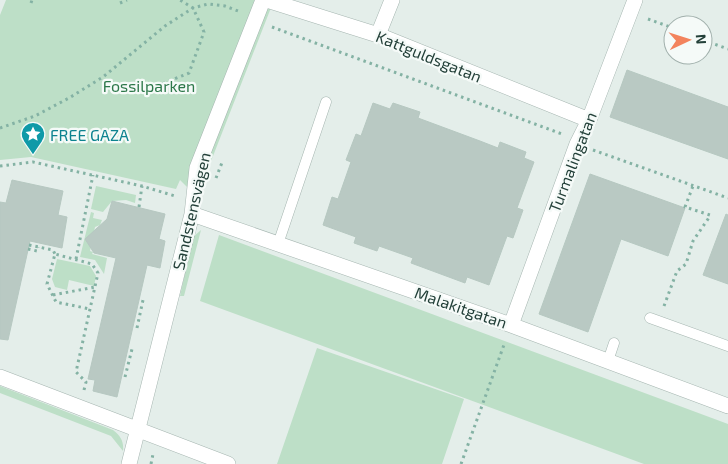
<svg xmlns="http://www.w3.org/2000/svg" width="728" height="464" font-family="'Exo 2',sans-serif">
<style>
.green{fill:#bddfc7}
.building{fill:#b9c9c3;stroke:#b6c8c1}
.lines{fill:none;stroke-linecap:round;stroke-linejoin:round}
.service-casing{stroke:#a6b6b1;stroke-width:11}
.minor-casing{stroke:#a6b6b1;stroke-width:16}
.path{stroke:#84b2a4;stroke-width:3;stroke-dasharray:2.5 4;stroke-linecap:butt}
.service{stroke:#fff;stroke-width:10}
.minor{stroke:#fff;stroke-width:15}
.labels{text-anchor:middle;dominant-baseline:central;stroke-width:4.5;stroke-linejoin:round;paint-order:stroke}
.street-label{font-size:16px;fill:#234039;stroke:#f5faf8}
.park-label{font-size:16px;fill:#2d784a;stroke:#f5faf8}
.culture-label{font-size:16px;fill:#0d838f;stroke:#f5faf8;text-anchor:start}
</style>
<rect width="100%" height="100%" fill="#e4eeea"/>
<path class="green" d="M6,0H274L197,197L180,180L176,189L31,157L0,160V15Z
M96,186L136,195L135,203L126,200L112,201L103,212L91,209Z
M91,212L94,213L93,218L102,220L100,225L95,227L90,251L93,252L92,254L107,258L104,274L95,260L80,257Z
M201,230L184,296H180L193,237Z
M219,235L728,424V464H644L200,301Z
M57,259L90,266L96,276L94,286L69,280L67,290L55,287L52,279Z
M317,348L464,399L442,464H277Z
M0,386L113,430C121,436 124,442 123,451L111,436L0,393Z"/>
<path class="building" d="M627,70L728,107V159L610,117Z
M373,103L390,109L393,103L420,112L418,118L480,141L498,148L500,142L526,152L524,158L534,162L517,208L523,210L513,238L507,236L489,285L467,277L465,283L411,263L413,258L379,246L377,251L354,243L356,237L323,225L332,197L338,199L351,162L346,160L356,134L361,136Z
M590,174L685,208L668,256L621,239L588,332L539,314Z
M12,180L63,191L58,215L67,217L62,248L30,241L8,340L0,339V202L6,203Z
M112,201L165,214L159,239L165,241L160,268L147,265L117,397L93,391L95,380L88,379L116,258L94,253L85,239L107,219Z
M726,214L728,215V284L703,275Z"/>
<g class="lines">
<g class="service-casing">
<path id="service" d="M278,244L326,102
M650,318L728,346
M608,361L614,343"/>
</g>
<g class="minor-casing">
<path id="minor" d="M267,0L378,35L589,120
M378,35L392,0
M192,214L511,325L728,406
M511,325L577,144L589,120L635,0
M0,377L228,464
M129,464L192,214L197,168L263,0"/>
</g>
<path class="path" d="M31,3L32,0
M120,3L127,0
M648,19L673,28
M272,27L562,134
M703,40L728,49
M157,86L189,73L204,32L193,8L180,0
M0,128L35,116L69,98L103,77L165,26L193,8L208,4L225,6L238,11
M593,150L728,198
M0,166L33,162L142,186L175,196
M216,178L223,160
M139,207L142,186
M29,245L53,250L55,254
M28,249L37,251L38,247
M76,259L93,175
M53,295L95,287
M664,306L677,271L686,264L693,241L708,219L710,215L685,207L693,186
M137,328L143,300
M125,377L132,349
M84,390L86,382L76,372L98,273L92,264L55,254L47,284L56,302L90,309
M151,464L153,454
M461,464L505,342"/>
<use href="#service" class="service"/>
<use href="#minor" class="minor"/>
</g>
<defs>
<g id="sight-pin" transform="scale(1.25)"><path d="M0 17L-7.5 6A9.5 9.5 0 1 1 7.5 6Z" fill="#0f9aa8" stroke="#f5faf8"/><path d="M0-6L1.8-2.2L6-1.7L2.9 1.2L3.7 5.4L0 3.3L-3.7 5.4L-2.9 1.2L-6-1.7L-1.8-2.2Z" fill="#fff"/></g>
</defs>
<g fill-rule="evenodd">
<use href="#sight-pin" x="33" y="134"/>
</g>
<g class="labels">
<g class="street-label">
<text transform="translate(429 56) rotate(22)">Kattguldsgatan</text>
<text transform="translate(572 162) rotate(-69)">Turmalingatan</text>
<text transform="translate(191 211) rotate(-77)">Sandstensvägen</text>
<text transform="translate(461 307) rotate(19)">Malakitgatan</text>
</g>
<g class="park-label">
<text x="149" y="85">Fossilparken</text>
</g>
<g class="culture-label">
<text x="50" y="134">FREE GAZA</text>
</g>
</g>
<g transform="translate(688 40) rotate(86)"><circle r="24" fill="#f5faf8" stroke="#a1b0ac"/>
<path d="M0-4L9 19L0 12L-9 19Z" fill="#f3835d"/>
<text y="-8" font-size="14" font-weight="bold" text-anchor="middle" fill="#234039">N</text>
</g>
</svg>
